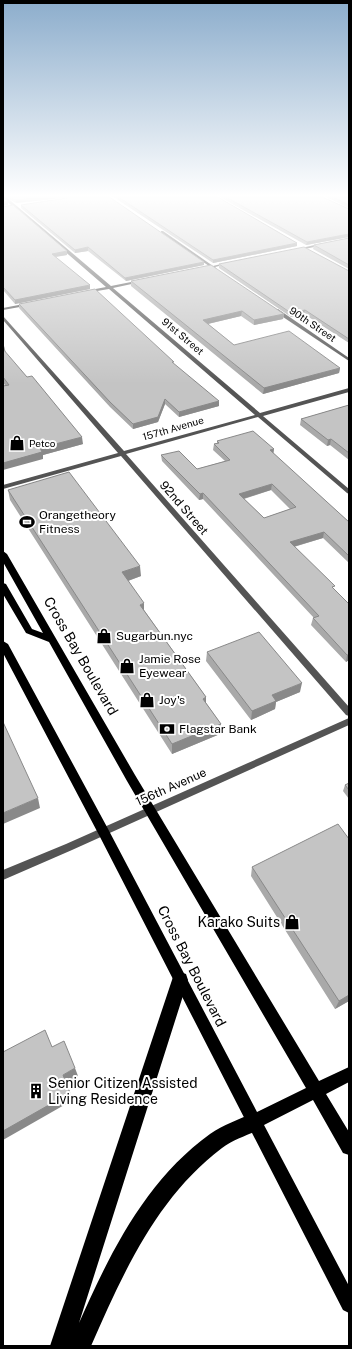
<svg xmlns="http://www.w3.org/2000/svg" width="352" height="1349" font-family="'Public Sans',sans-serif">
<style>
.lines{fill:none;stroke-linecap:round;stroke-linejoin:round}
.minor{fill:#545454;fill-rule:evenodd}
.primary{fill:#000;fill-rule:evenodd}
.motorway{fill:#000;fill-rule:evenodd}
.wall{fill:#a9a9a9;fill-rule:evenodd}
.shaded-wall{fill:#898989}
.building{fill:#c4c4c4;stroke:#898989;fill-rule:evenodd}
.labels{text-anchor:middle;dominant-baseline:central;stroke-width:4;stroke-linejoin:round;paint-order:stroke}
.far-street-label{font-size:10px;fill:#000;stroke:#fff}
.far-poi-label{font-size:10px;fill:#000;stroke:#fff;text-anchor:start}
.street-label{font-size:12px;fill:#000;stroke:#fff}
.poi-label{font-size:12px;fill:#000;stroke:#fff;text-anchor:start}
.near-street-label{font-size:14px;fill:#000;stroke:#fff}
.near-poi-label{font-size:14px;fill:#000;stroke:#fff;text-anchor:end}
</style>
<rect width="100%" height="100%" fill="#fff"/>
<g class="lines">
<path class="minor" d="M3,196H5L111,286L141,280V282L113,288L260,413L349,388V392L263,416L349,489V494L347,493L258,417L126,454L349,707V716L346,715L121,456L3,489V485L118,453L3,320V316L124,451L255,415L109,289L85,293V291L106,287L3,198Z
M161,231H163L213,266L229,262L231,263L215,267L217,269L215,270L211,268L202,270V268L209,266L161,233Z
M323,243L324,245L295,251L293,250Z
M29,303H31V305L3,310V308Z
M274,309H278L349,358V361L274,311Z
M349,718V725L72,850L3,880V870L66,844Z"/>
<path class="primary" d="M3,551L7,554L135,775L319,1081L349,1067V1082L326,1094L349,1132V1155L343,1153L313,1100L264,1125L349,1286V1313L343,1310L99,835L3,653V641L8,644L107,827L257,1112L306,1088L127,781L49,642L26,633L3,594V583L6,584L32,629L43,633L3,562Z"/>
<path class="motorway" d="M180,972L186,974L188,980L79,1323C110,1253 146,1180 210,1134C223,1125 239,1119 254,1113L261,1115L263,1122L261,1129C248,1135 234,1139 222,1148C157,1197 123,1273 91,1346H50L174,974Z"/>
</g>
<path class="wall" d="M3,196H79L16,203Z
M112,196H216L297,246L213,263Z
M218,196H320L349,209V237L306,245Z
M324,196H349V208Z
M21,205L204,262V265L126,281L88,251L75,253L21,208Z
M3,207L67,251V255L56,257L90,289L15,304L3,290Z
M349,238V269L313,249L314,245Z
M219,264L349,271V343L304,314L291,317L219,268Z
M131,281L284,314L283,319L254,325L241,316L208,324L234,345L340,368L339,373L263,394L131,286Z
M19,304L174,364L219,406L179,417L165,404L158,422L133,429L110,407L19,308Z
M3,345L4,346L5,352L83,444L43,455V459L5,385L3,383Z
M349,405V460L330,445L327,446L300,425L301,419Z
M217,441L274,449L273,454L349,522V563L323,538L294,547L334,589L349,660L346,662L311,625L313,618H314L203,499L199,500L162,461L161,455L197,469L225,461L213,450L214,444L217,443ZM271,490L290,509L264,518L244,499Z
M8,490L141,576L128,581L144,610L206,697V703L221,724L220,734L172,754L10,500Z
M207,652L300,692L276,702L275,709L251,720L206,661Z
M349,783V799L343,791L345,785Z
M349,839V1001L335,1009L251,876L252,867Z"/>
<path class="shaded-wall" d="M52,196H79L16,203V200Z
M3,202H8V205L3,206Z
M349,234V237L306,245L307,242Z
M297,243V246L213,263V260Z
M88,247V251L75,253V250Z
M67,251V255L53,257L52,254Z
M204,262V265L126,281L125,278Z
M90,285V289L15,304V300Z
M305,310L304,314L291,317V313Z
M242,311L241,316L203,325V320Z
M284,314L283,319L254,325V320Z
M4,346L6,353H3V347Z
M340,368L339,373L263,394L264,388Z
M165,399V404L158,422L133,429V424Z
M219,401V406L179,417V412Z
M82,437L83,444L43,455V459L3,470V463L40,448Z
M331,439L330,445L327,446L328,440Z
M274,449L273,455L270,450Z
M272,484L271,490L239,500V494Z
M203,493V499L199,500L200,494Z
M324,532L323,538L289,548L290,542Z
M140,566L141,576L122,583V572Z
M144,603V613L140,605Z
M347,655H349V660L346,662Z
M302,683L300,692L276,702L275,709L251,720L252,711L272,695Z
M206,697V707L203,699Z
M221,724L220,734L172,754V744Z
M38,798L40,808L3,824V813Z
M349,995V1001L335,1009L339,1001Z
M75,1068L78,1076L66,1082L73,1100L3,1140V1131L63,1075Z"/>
<path class="building" d="M8,196H52L16,200Z
M80,196H108L204,262L125,278L88,247L75,250L21,205Z
M117,196H216L297,243L213,260Z
M224,196H320L349,209V234L307,242Z
M331,196H349V205Z
M3,197L8,202H3Z
M13,205L67,251L52,254L90,285L15,300L3,287V207Z
M349,238V265L314,245Z
M304,247L349,271V339L305,310L291,313L219,264Z
M211,265L284,314L254,320L242,311L203,320L234,345L289,331L340,368L264,388L131,281Z
M95,289L174,362H172L219,401L179,412L165,399L158,417L133,424L110,402L19,304Z
M3,349L27,377L32,376L82,437L40,448L42,452L3,463V386L9,385L3,377Z
M349,405V453L331,439L328,440L301,419Z
M253,431L274,449L270,450L349,522V556L324,532L290,542L335,586L332,587L349,604V655H347L313,618L319,616L203,493L200,494L161,455L179,451L197,469L230,460L214,444L219,443L217,441ZM272,484L296,507L264,518L239,494Z
M69,472L140,566L122,572L144,603L140,605L206,697L203,699L221,724L172,744L8,490Z
M259,632L302,683L272,695L276,701L252,711L207,652Z
M3,722L38,798L3,813Z
M349,783V790L345,785Z
M338,824L349,839V995L339,1001L252,867Z
M45,1030L52,1047L64,1041L75,1068L63,1075L70,1093L3,1131V1052Z"/>
<linearGradient id="sky" x2="0" y2="1"><stop stop-color="#8cadcc"/><stop offset="0.51" stop-color="#fff"/><stop offset="1" stop-color="#fff" stop-opacity="0"/></linearGradient>
<rect width="352" height="384" fill="url(#sky)"/>
<defs>
<g id="shop-bare" transform="scale(1.2)"><path d="M-5-2.5h2.3a2.7 3.5 0 0 1 5.4 0H5L5.5 6h-11ZM-1.5-2.5h3a1.5 2.3 0 0 0-3 0Z" fill="#000" stroke="#fff" stroke-width="2.5" paint-order="stroke"/></g>
<g id="stadium-bare" transform="scale(1.2)"><path d="M0-5a6.5 5 0 1 0 0 10a6.5 5 0 1 0 0-10ZM-3.5-1.8h7v3.6h-7Z" fill="#000" stroke="#fff" stroke-width="2.5" paint-order="stroke"/></g>
<g id="bank-bare" transform="scale(1.2)"><path d="M-6-4H6V4H-6ZM0-2.3a2.3 2.3 0 1 0 0 4.6a2.3 2.3 0 1 0 0-4.6Z" fill="#000" stroke="#fff" stroke-width="2.5" paint-order="stroke"/></g>
<g id="building-bare" transform="scale(1.2)"><path d="M-4-6H4V6H1V3H-1V6H-4ZM-2.5-4.3h1.7v1.8h-1.7ZM.8-4.3h1.7v1.8H.8ZM-2.5-1h1.7V.8h-1.7ZM.8-1h1.7V.8H.8Z" fill="#000" stroke="#fff" stroke-width="2.5" paint-order="stroke"/></g>
</defs>
<g fill-rule="evenodd">
<use href="#shop-bare" x="17" y="443"/>
<use href="#stadium-bare" x="27" y="522"/>
<use href="#shop-bare" x="104" y="636"/>
<use href="#shop-bare" x="127" y="666"/>
<use href="#shop-bare" x="147" y="700"/>
<use href="#bank-bare" x="167" y="729"/>
<use href="#shop-bare" x="292" y="922"/>
<use href="#building-bare" x="36" y="1091"/>
</g>
<g class="labels">
<g class="far-street-label">
<text transform="translate(313 324) rotate(34)">90th Street</text>
<text transform="translate(183 336) rotate(40)">91st Street</text>
<text transform="translate(173 428) rotate(-16)">157th Avenue</text>
</g>
<g class="far-poi-label">
<text x="29" y="443">Petco</text>
</g>
<g class="street-label">
<text transform="translate(184 508) rotate(49)">92nd Street</text>
<text transform="translate(171 787) rotate(-24)">156th Avenue</text>
</g>
<g class="poi-label">
<text x="39" y="515">Orangetheory<tspan x="39" dy="14">Fitness</tspan></text>
<text x="116" y="636">Sugarbun.nyc</text>
<text x="139" y="659">Jamie Rose<tspan x="139" dy="14">Eyewear</tspan></text>
<text x="159" y="700">Joy's</text>
<text x="179" y="729">Flagstar Bank</text>
</g>
<g class="near-street-label">
<text transform="translate(81 656) rotate(60)">Cross Bay Boulevard</text>
<text transform="translate(192 966) rotate(63)">Cross Bay Boulevard</text>
</g>
<g class="near-poi-label">
<text x="280" y="922">Karako Suits</text>
<text x="48" y="1083" text-anchor="start">Senior Citizen Assisted<tspan x="48" dy="16">Living Residence</tspan></text>
</g>
</g>
<rect width="352" height="1349" fill="none" stroke="#000000" stroke-width="8"/>
</svg>
